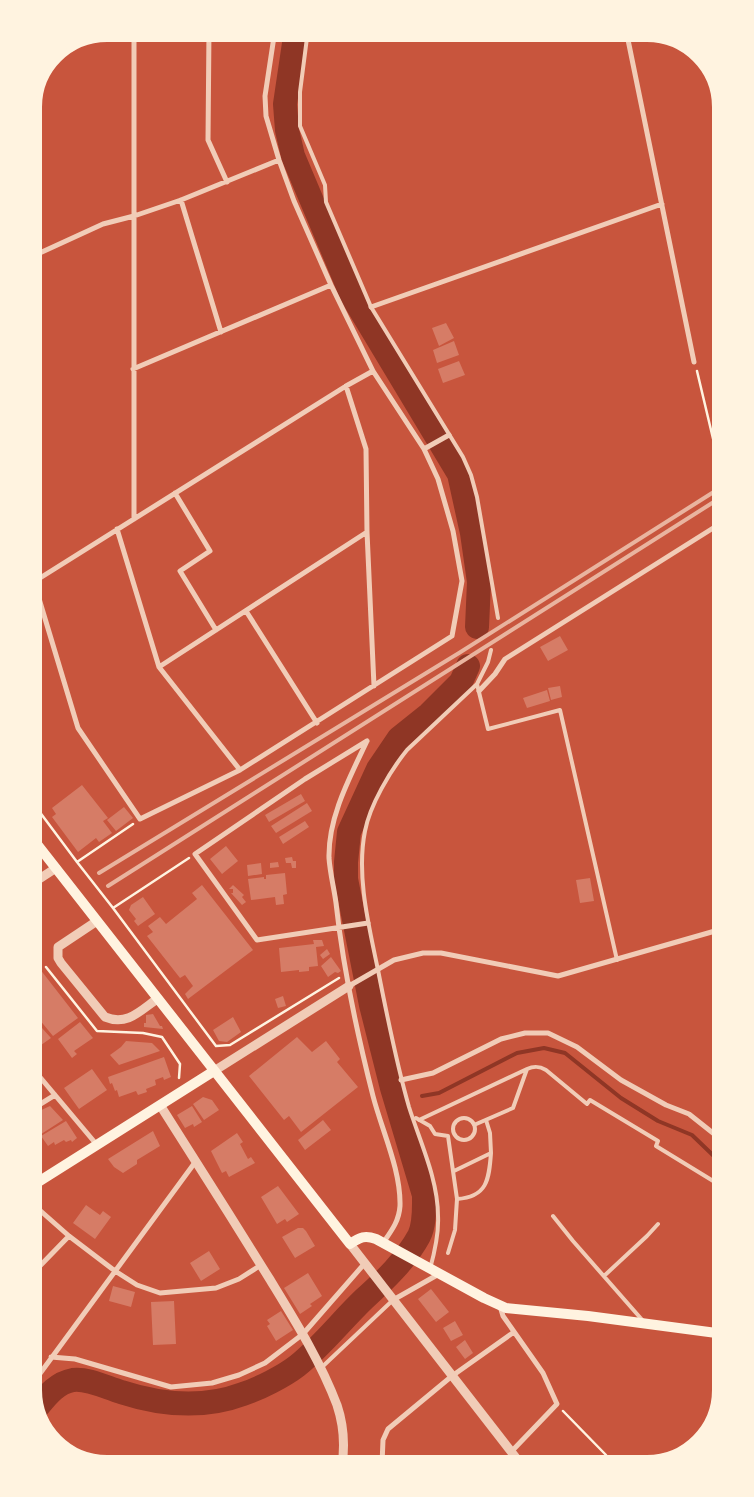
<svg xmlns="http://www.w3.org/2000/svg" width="754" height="1497" font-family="Inter,sans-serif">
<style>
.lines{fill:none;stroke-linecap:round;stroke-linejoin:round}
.stream{stroke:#8f3625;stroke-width:4}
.river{stroke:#8f3625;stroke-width:24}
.building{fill:#d67c66}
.path{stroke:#fff3e0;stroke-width:2.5}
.service{stroke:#f1ccb7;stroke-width:4}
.minor{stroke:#f1ccb7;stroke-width:5}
.tertiary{stroke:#f1ccb7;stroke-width:9}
.secondary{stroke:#fff3e0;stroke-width:10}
.rail{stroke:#e9b49f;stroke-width:4}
.rim{fill:none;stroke:#fff3e0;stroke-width:6}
</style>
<rect width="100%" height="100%" fill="#c8553d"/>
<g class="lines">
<path class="stream" d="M422,1096L439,1093L517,1053L544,1048L565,1053L621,1098L658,1121L692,1135L718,1160L723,1163"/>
<path class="river" d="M296,30L285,104L287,130L293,156L352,296L459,474L472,533L479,582L477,627
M36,1409C46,1397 56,1383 73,1380C88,1378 107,1388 121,1392C161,1405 203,1409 243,1394C259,1389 284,1376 297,1366C322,1346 341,1321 364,1299C384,1281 406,1260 419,1236C425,1224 424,1208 424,1195L392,1088L371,1005L346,879V862L349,832L378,769L399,738L429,714L461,682L468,666"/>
</g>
<path class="building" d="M446,323L454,338L439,346L432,328Z
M454,341L459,355L437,363L433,350Z
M459,361L465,375L443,383L438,369Z
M560,636L568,650L548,661L540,647Z
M560,686L562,697L551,700L548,688Z
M547,690L550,701L527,708L523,698Z
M82,785L108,818L103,821L112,833L99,842L96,838L78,852L52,817L56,814L52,808Z
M301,794L305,801L269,822L265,815Z
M307,803L312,811L276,833L271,826Z
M124,807L133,818L116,831L107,820Z
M305,821L309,827L283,844L279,837Z
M226,846L238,861L222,874L210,859Z
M292,857L293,861H296V868H292L291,863H286L285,858Z
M278,862L279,867L270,868V863Z
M261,863L262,874L248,876L247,865Z
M285,873L287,894L283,895L284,904L276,905L275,897L251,900L248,879L264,877V879H266V875Z
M590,878L594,901L580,903L576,880Z
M202,885L253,950L188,999L185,994L193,986L185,975L180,978L147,936L153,932L148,926L160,917L166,924L197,899L192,893Z
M233,885L244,895L242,897L246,902L242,905L231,893H233V889H229Z
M143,897L155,914L138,926L134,921L136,919L129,910L131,905Z
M313,940H322L324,946L316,947L318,966L309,967V971L299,972V970L281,972L279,948L314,944Z
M327,949L330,954L323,959L320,955Z
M331,957L341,971L338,973L335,972L328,977L321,966Z
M36,964L78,1018L53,1036L34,1013V966Z
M283,996L286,1006L278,1008L275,999Z
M153,1014L160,1026H162L163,1029L144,1027V1023H146V1015Z
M233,1017L241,1032L227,1042L219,1041L213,1030Z
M80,1022L93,1038L74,1051L77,1054L72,1058L58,1039Z
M42,1028L51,1038L34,1050V1034Z
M297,1037L312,1052L326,1041L340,1059L337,1062L358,1087L301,1132L289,1116L284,1120L249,1076Z
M126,1041L152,1043L160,1051L119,1065L110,1055L121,1047Z
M164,1057L171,1077L164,1080L163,1077L155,1080L156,1085L146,1089L147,1092L138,1095L136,1091L119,1097L117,1090L115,1091L112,1083L110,1084L108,1077Z
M92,1069L107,1090L79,1109L64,1088Z
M203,1097L212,1100L219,1110L204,1120L193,1104Z
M50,1106L63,1120L35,1138V1113Z
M192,1106L202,1122L194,1127L193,1124L185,1128L177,1115Z
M323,1120L331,1130L305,1150L298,1140Z
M66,1121L77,1138L72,1142L71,1140L66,1142L64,1140L55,1145L54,1142L48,1146L41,1136Z
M153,1131L160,1146L137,1160V1164L123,1173L114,1167L108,1159Z
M237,1133L243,1142L240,1144L248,1159L251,1157L255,1163L229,1177L226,1171L222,1173L211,1151Z
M278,1186L299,1214L287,1222L285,1219L277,1224L261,1197Z
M86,1205L100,1215L103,1211L111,1217L95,1239L73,1223Z
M298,1228H303L306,1231L315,1246L295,1258L282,1237Z
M209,1251L220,1269L201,1281L190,1263Z
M308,1273L322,1296L310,1304L312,1306L300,1314L284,1288Z
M113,1286L135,1292L131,1307L109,1301Z
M431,1289L449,1312L436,1322L418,1299Z
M174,1301L176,1344L153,1345L151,1302Z
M281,1311L293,1330L276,1341L267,1326L270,1324L267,1320Z
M455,1321L463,1335L451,1341L443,1328Z
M465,1340L473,1353L465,1359L456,1347Z"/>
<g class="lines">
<path class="path" d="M697,371L720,468
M33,803L77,862
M133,824L77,862L113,908L189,858
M113,908L216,1046L230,1045L339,978
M46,967L97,1031L143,1033L162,1037L180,1064L179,1078
M563,1411L606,1455L598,1462
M501,1463L505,1458"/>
<path class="service" d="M308,30L300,92V126L325,185L326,202L371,307L463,457L471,475L477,497L498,618
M477,684L488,662L491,650
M527,1069C534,1066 539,1066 546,1070L587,1104L590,1100L658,1141L656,1146L723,1187
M416,1118L430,1126L435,1134L448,1136L457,1199L455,1230L448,1253
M453 1129a11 11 0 1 1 22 0a11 11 0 1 1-22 0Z
M419,1120L527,1069L513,1108L474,1125
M486,1120L490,1133L491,1153
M454,1171L491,1153C489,1180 487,1197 457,1199
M553,1216L573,1241L644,1322
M430,1269C435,1251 439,1234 438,1216C438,1179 420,1142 409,1107C396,1062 387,1016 378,970C369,926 356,876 365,831C370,805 390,771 407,750L477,684L488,729L560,710L617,960
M604,1276L647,1236L658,1224
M321,1368L393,1300"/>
<path class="minor" d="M209,30L208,140L227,182
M626,30L694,362
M181,200L221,332
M31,257L103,224L134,216L181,200L279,160
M371,307L662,204
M133,369L331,285
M346,386L366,449L367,532L374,686
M424,449L449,435
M175,493L210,551L180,571L216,630
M134,519V30
M117,529L159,667L240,770
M34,582L78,728L140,819L240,770L452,636L462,581L453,531L438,479L424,449L373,371L331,285L294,201L279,160L266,116L265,96L275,30
M32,583L346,386L373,371
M246,611L317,723
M159,667L367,532
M479,691L495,674L505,659L718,525L720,526
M367,741C350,777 328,817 329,858C330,873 334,888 336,903C343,968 357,1033 373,1096C382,1131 401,1170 400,1206C399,1221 392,1230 383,1243
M367,741L305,779L195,854L257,940L368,923
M33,864L38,875L37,880
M349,986L394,960L423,953H441L558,976L722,929
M34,1070L97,1145
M401,1080L433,1073L501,1039L525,1033H548L577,1047L621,1080L666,1105L689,1114L723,1141
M34,1108L55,1095
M35,1206L69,1236L115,1271L137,1285L160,1293L216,1288L239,1279L261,1265
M35,1271L69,1236
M393,1300L439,1274
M500,1306L503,1316L543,1373L557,1404L511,1452
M51,1357L75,1359L171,1387L212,1383L239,1375L265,1363L303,1334L365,1263
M36,1379L196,1161
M382,1464L383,1440L388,1429L452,1376L514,1332"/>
<path class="tertiary" d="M33,883L56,868
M97,921L58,947V958L61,963L105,1017C127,1026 140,1011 157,999
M214,1071L349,986
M160,1105C197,1163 233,1220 269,1278C294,1319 320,1360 337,1405C343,1423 345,1445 342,1465
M350,1244L520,1463"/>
<path class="secondary" d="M33,839L350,1244C360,1237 365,1235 376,1239L484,1298L506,1308L588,1316L724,1334
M35,1184L214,1071"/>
<path class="rail" d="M99,873L459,653L720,488
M108,886L720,498"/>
</g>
<path d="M0 0H754V1497H0ZM107 39H647A68 68 0 0 1 715 107V1390A68 68 0 0 1 647 1458H107A68 68 0 0 1 39 1390V107A68 68 0 0 1 107 39Z" fill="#fff3e0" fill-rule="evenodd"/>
<path class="rim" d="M107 39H647A68 68 0 0 1 715 107V1390A68 68 0 0 1 647 1458H107A68 68 0 0 1 39 1390V107A68 68 0 0 1 107 39Z"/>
</svg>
